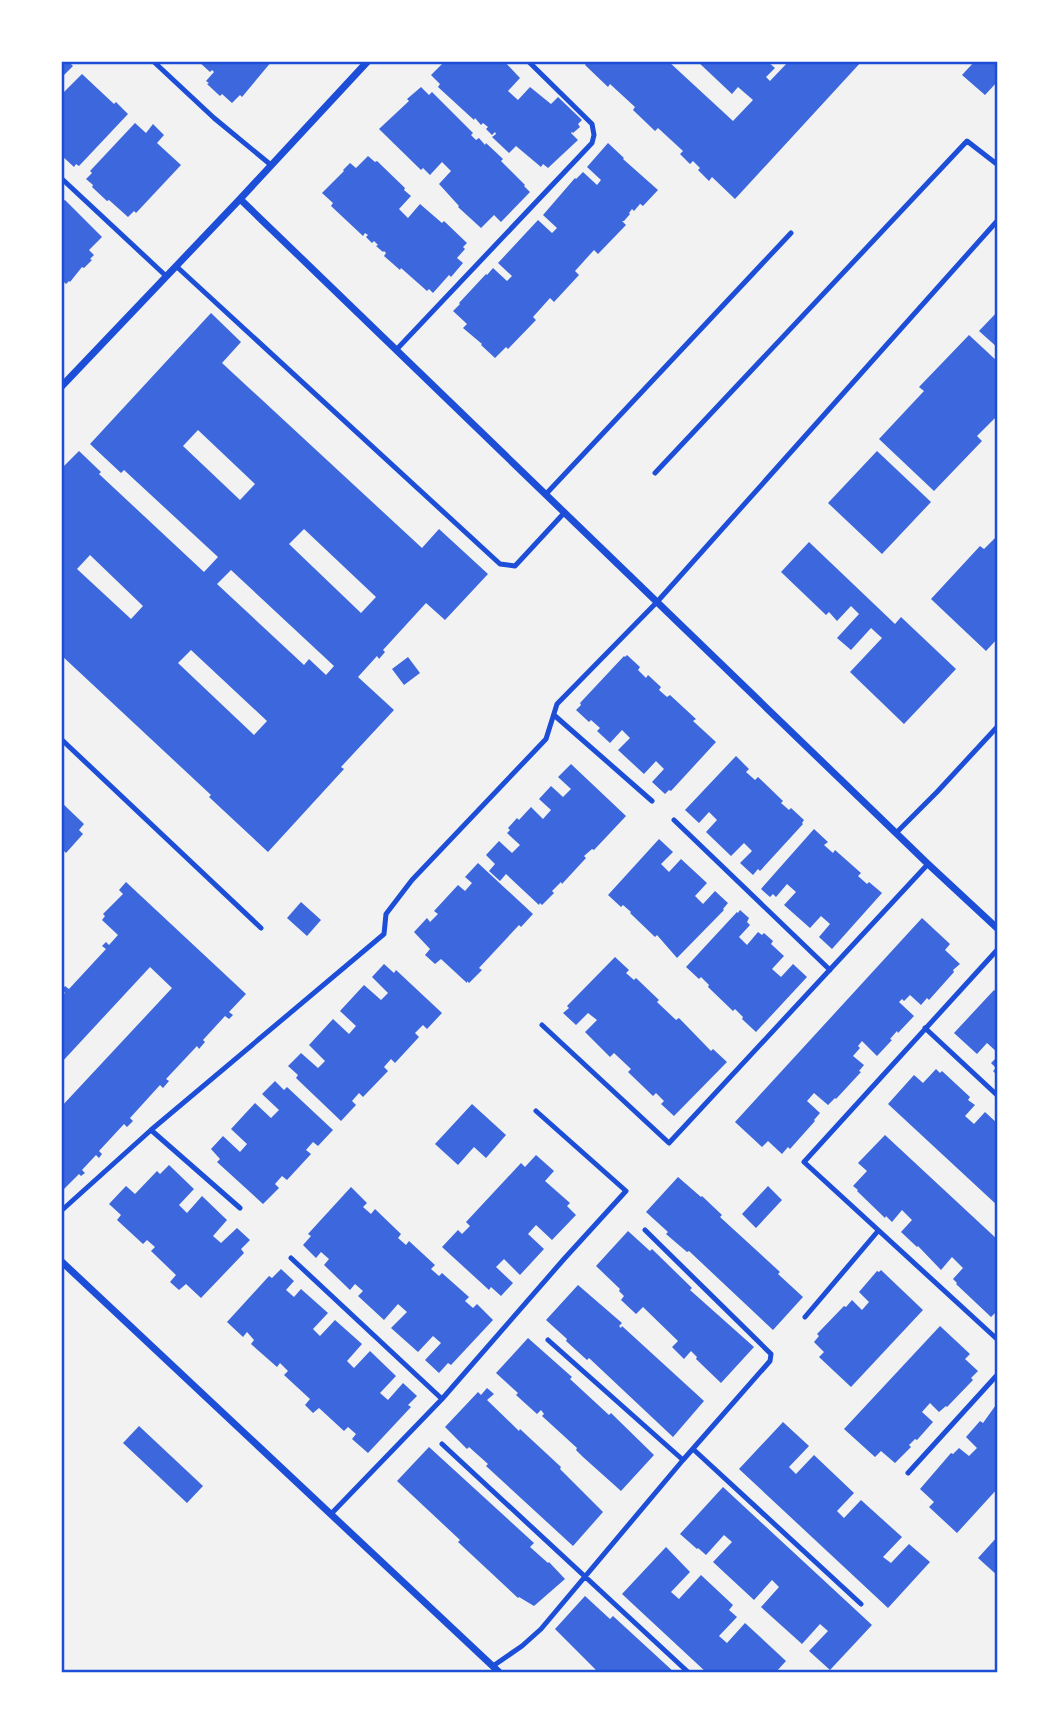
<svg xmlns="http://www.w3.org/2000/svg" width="1059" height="1734" font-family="Ubuntu,sans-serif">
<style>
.building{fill:#3d67dc;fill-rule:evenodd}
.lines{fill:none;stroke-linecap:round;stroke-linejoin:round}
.service{stroke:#1d4ed8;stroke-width:5}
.minor{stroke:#1d4ed8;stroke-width:7}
.neatline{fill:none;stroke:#1d4ed8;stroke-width:2.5}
</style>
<rect width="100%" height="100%" fill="#f2f2f2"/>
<path class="building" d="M61,61H68L73,66L61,78Z
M198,61H272L242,97L240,95L232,103L222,94L220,96L207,84L209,83L206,81L214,72L212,70L210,72Z
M447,61H504L520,78L508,91L518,100L530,87L551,104L558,97L582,120L578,124L580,127L573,133L572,132L571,133L578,140L548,168L543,164L541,167L516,146L509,153L492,137L496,134L495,132L492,135L486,129L488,127L483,123L481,125L475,118L474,120L438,87L440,84L431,75L444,62L445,63Z
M588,61H668L733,121L753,100L738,87L732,94L697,61H767L775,68L766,77L770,81L789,61H862L735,199L712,177L709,181L698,170L700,168L693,161L690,164L680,154L683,151L658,128L655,131L633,110L635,107L610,84L608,87L585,65Z
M975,61H998V81L985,95L962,75Z
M82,74L114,104L116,102L128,114L79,166L76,164L74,167L61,155V95Z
M421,87L429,95L432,92L473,133L471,135L476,140L479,138L485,145L486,143L503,159L501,161L525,185L524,186L530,192L501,222L494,215L481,228L458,207L459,206L439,184L451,171L442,162L430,175L423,168L421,170L379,129L409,101L407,99Z
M135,123L146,133L153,124L164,135L157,143L181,165L136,213L134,211L128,217L109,200L107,201L92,187L93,185L86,179L92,173L90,171Z
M608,143L624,158L623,159L658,190L643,206L639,203L640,204L634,211L632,209L629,213L630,214L624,221H622L626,225L598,254L594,250L575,271L579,275L554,302L550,298L533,317L536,320L508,349L506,347L495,358L481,345L482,344L463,328L467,324L453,311L460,304L459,303L486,274L487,275L493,268L507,281L512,276L498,263L538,220L552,233L557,228L543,215L575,178L576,179L583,172L597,185L601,180L587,167Z
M368,156L375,162L377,161L405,188L404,190L411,196L399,209L408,218L420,204L442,223L444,221L467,243L463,247L465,249L457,258L463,263L451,277L449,275L433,293L429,289L427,291L401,268L400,270L384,256L386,253L384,251L383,252L376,246L378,245L374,241L372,243L366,237L368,235L365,233L363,236L331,206L333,203L322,193L344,171L343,170L350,163L356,168Z
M61,199L63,201L65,200L102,237L89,250L94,255L90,259L92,260L84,268L82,267L70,282L69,281L66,284L61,279Z
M998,311V348L979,331Z
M211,313L241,342L222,363L422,548L439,529L488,574L445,620L426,603L383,650L385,652L379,659L377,656L358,677L394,710L341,767L344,769L268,852L209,797L211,795L61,655V469L79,451L101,472L99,474L204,572L218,557L124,470L121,473L90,444ZM198,430L255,484L240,500L183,446ZM304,529L376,597L361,613L289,544ZM90,555L143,606L131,619L77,569ZM231,570L334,666L326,675L309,659L304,665L217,584ZM191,650L267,721L254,735L178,663Z
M969,335L998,362V415L977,436L982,441L934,491L879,439L924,391L919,387Z
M877,451L931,502L882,554L828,503Z
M998,535V638L986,651L931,599L980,546L984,549Z
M809,542L895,624L901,617L956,669L904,724L850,672L882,638L871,628L851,650L837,638L859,614L851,606L837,621L829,612L826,615L781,572Z
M627,655L640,667L638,670L646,678L648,675L661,687L659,690L667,697L670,695L696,719L693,721L716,742L671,791L669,790L665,794L652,782L664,769L656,761L644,774L618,750L630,738L622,730L610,743L597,731L600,728L591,720L589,722L576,710L581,705L580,703L624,656L625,657Z
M408,657L420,673L404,685L392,669Z
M736,756L749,769L746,772L755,780L758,777L783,801L781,803L789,810L791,808L804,820L802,823L803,824L760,871L758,869L753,875L740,863L752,851L744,843L731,856L706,832L717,820L709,812L699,823L685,810Z
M571,764L626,816L594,850L592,849L584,856L586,858L562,884L561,882L552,891L554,893L542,905L540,903L539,905L506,874L500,881L489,871L495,864L486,855L499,841L512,853L520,845L507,833L510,830L508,828L517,818L519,820L531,807L543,819L551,810L539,799L551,786L563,797L571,789L558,777Z
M61,802L84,824L79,830L83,834L66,853L63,850L61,852Z
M814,829L828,842L824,845L833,853L835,850L861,873L858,876L867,884L869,882L882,893L832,949L819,937L830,924L821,916L810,928L784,905L796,892L787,884L776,897L773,894L770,897L761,889Z
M659,839L673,852L661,864L669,872L681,859L707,883L695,896L703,904L715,891L728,903L723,909L724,910L677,958L657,935L655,937L630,913L631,912L623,905L621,907L608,895Z
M478,863L533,914L521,927L519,925L479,968L482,970L469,983L467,981V983L441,959L435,964L425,955L430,949L414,932L427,918L430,922L438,914L434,911L458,885L465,891L472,883L465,877Z
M126,882L246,994L229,1012L233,1015L229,1019L225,1016L203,1040L205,1042L199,1049L197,1046L166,1079L169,1081L163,1088L160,1085L130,1118L133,1121L127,1127L124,1124L99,1151L102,1154L99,1158L96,1155L82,1170L85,1173L81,1176L79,1174L61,1192V1107L172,988L150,967L61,1063V996L65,993L62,990L65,986L69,989L106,949L102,946L106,942L109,945L118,935L102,920L105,916L103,914L123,894L119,890Z
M301,902L321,920L307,936L287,918Z
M740,910L749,918L747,922L750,925L739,937L747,945L758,932L762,935L764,933L773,941L771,944L784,956L772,969L781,977L793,964L807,977L756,1032L742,1019L743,1017L735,1009L733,1011L708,987L709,985L701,977L699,979L686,967L737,912L738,913Z
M922,918L950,944L945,950L960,964L953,970L954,972L929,1000L927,998L921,1005L910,995L904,1001L902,999L899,1002L914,1016L898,1033L897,1031L890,1039L892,1040L877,1056L862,1041L858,1046L860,1048L853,1056L864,1065L859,1071L861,1072L836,1099L835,1098L828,1105L814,1093L807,1101L820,1113L814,1120L815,1121L790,1149L788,1147L782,1154L768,1141L762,1147L735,1122Z
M615,957L629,970L626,973L634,980L636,978L659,1000L657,1002L676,1020L679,1018L711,1051L713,1049L727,1062L674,1116L661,1104L664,1101L656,1093L653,1096L628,1072L631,1069L614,1053L610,1057L585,1032L597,1020L588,1013L576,1025L563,1013L569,1008L567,1006Z
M384,964L394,973L396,970L442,1013L427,1029L423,1025L415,1033L419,1037L395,1063L391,1059L384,1067L388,1071L363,1097L359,1093L352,1101L356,1105L341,1121L296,1078L298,1075L288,1066L301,1053L318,1068L325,1061L309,1045L333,1019L349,1034L356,1026L340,1011L364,985L381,1000L388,993L372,977Z
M994,990L998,993V1053L987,1043L977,1054L954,1033Z
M998,1056V1076L993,1071L996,1068L991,1063Z
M936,1069L940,1073L942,1071L970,1097L968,1100L975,1105L965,1116L974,1124L985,1112L998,1124V1206L888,1104L914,1075L923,1083Z
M275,1081L284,1090L287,1087L333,1130L318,1146L313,1142L306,1150L311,1154L287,1180L282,1176L275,1184L279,1188L263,1204L217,1162L220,1159L211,1149L223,1136L240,1152L247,1144L231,1129L255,1103L271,1118L279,1110L262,1094Z
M472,1104L506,1135L486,1158L474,1147L458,1165L435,1144Z
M885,1135L998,1240V1310L991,1317L956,1284L957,1283L953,1279L963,1268L952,1257L941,1270L918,1246L917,1247L901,1232L912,1220L902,1210L892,1222L886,1216L885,1218L857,1191L858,1190L853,1186L867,1171L858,1163Z
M536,1155L554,1171L545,1181L570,1203L567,1206L576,1215L552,1240L536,1225L528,1234L544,1249L520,1275L504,1259L496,1267L513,1283L501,1296L491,1287L489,1290L442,1247L458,1230L462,1234L470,1226L466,1222L521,1163L525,1167Z
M169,1165L194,1189L179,1205L187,1213L202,1196L227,1220L213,1236L221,1243L237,1228L250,1240L241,1249L244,1253L201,1298L186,1284L179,1290L170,1282L176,1275L151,1251L155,1247L147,1240L143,1244L117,1220L121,1215L109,1204L126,1186L135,1194L157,1171L160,1174Z
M678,1177L701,1197L702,1196L722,1215L720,1217L780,1272L778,1274L803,1297L773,1330L689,1251L687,1252L666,1234L668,1232L646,1212Z
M768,1186L782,1200L756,1228L742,1214Z
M351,1187L367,1203L363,1207L371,1214L375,1209L401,1234L398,1238L406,1245L409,1241L435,1265L431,1269L439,1276L442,1273L469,1297L465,1301L473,1308L477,1304L493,1320L451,1365L448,1363L439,1373L425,1360L441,1343L433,1336L418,1352L391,1328L407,1312L398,1304L384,1320L358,1296L363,1291L355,1284L350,1290L324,1265L329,1259L321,1252L316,1258L303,1245L311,1236L308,1234Z
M628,1231L650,1251L652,1249L692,1288L690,1290L754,1347L721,1383L696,1359L697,1357L691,1351L684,1359L672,1347L678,1341L643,1307L636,1314L621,1300L624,1296L619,1291L620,1289L596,1266Z
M281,1269L294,1281L286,1290L294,1297L301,1289L328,1313L313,1329L320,1336L335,1320L362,1344L347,1361L354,1368L370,1351L396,1376L380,1393L388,1400L403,1383L417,1396L408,1405L411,1407L368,1453L352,1439L356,1434L348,1427L344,1431L319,1408L313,1413L305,1405L310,1399L284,1375L288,1371L280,1363L277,1367L251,1344L254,1340L247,1332L243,1337L227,1322L269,1276L272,1278Z
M881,1270L923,1310L851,1387L819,1357L824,1352L814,1342L819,1336L817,1334L844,1306L846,1307L852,1300L862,1310L869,1302L859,1292L877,1271L879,1272Z
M578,1285L622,1323L619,1326L621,1328L622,1326L704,1401L673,1437L589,1358L587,1360L566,1341L567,1339L546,1320Z
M940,1326L970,1354L965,1359L978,1371L971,1378L973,1380L947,1407L946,1406L939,1412L930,1403L922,1412L933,1422L917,1440L915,1439L909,1445L911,1447L895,1463L881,1451L875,1457L844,1429Z
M528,1338L572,1377L570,1379L609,1415L611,1413L654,1455L621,1491L583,1457L576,1450L577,1448L542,1416L544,1414L541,1410L537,1414L516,1395L518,1393L496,1373Z
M487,1388L494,1394L487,1400L519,1431L520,1429L561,1467L560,1469L603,1512L573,1546L486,1466L488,1464L469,1447L467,1449L445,1427L478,1392L481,1395Z
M998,1402V1488L957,1533L929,1507L934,1502L920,1489L951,1453L953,1454L959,1448L969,1456L977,1448L966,1437L980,1421L983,1423Z
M783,1422L809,1446L789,1467L796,1474L814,1455L854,1493L837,1511L844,1518L861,1500L902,1537L883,1557L891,1563L909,1544L930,1562L888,1608L739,1469Z
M139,1426L203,1486L187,1503L123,1443Z
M429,1447L534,1543L530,1547L548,1563L549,1562L565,1579L534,1606L519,1597L518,1598L458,1542L460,1540L397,1481Z
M723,1487L872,1625L830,1670L809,1651L828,1631L820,1624L802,1644L761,1607L779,1587L772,1580L754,1600L713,1562L732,1542L724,1535L706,1555L698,1548L697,1549L680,1534Z
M998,1536V1576L978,1558Z
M666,1547L690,1572L671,1592L679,1599L701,1575L733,1605L729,1610L737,1617L719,1636L727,1643L745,1623L786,1661L775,1673H707L622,1594Z
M585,1596L610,1619L613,1616L675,1673H599L555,1629Z"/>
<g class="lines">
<path class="service" d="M153,61L214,118L271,165
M61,178L166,276
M176,266L500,564L515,566L565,512
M397,349L592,143L594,135L592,124L528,61
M655,473L967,141L998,165
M546,494L791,233
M554,715L652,801
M61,739L261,928
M674,820L830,970
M896,833L937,792L998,726
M998,949L804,1162L998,1340
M542,1025L669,1143L928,864
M925,1028L998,1096
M240,1208L151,1130L384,934L386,914L412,880L546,739L557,704L657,602L998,220
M61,1211L151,1130
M291,1258L442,1399
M805,1317L878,1231
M548,1340L683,1460
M442,1444L689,1673
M693,1449L861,1604
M908,1473L998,1374
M331,1514L442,1399L564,1259L626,1191L536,1111
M493,1666L522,1646L541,1629L683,1460L770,1361L771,1354L645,1230"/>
<path class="minor" d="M240,199L928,864L998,929
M61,387L240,199L368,61
M61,1261L500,1673"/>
</g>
<rect width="1059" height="1734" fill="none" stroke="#ffffff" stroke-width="126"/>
<rect x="63" y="63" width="933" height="1608" class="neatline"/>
</svg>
